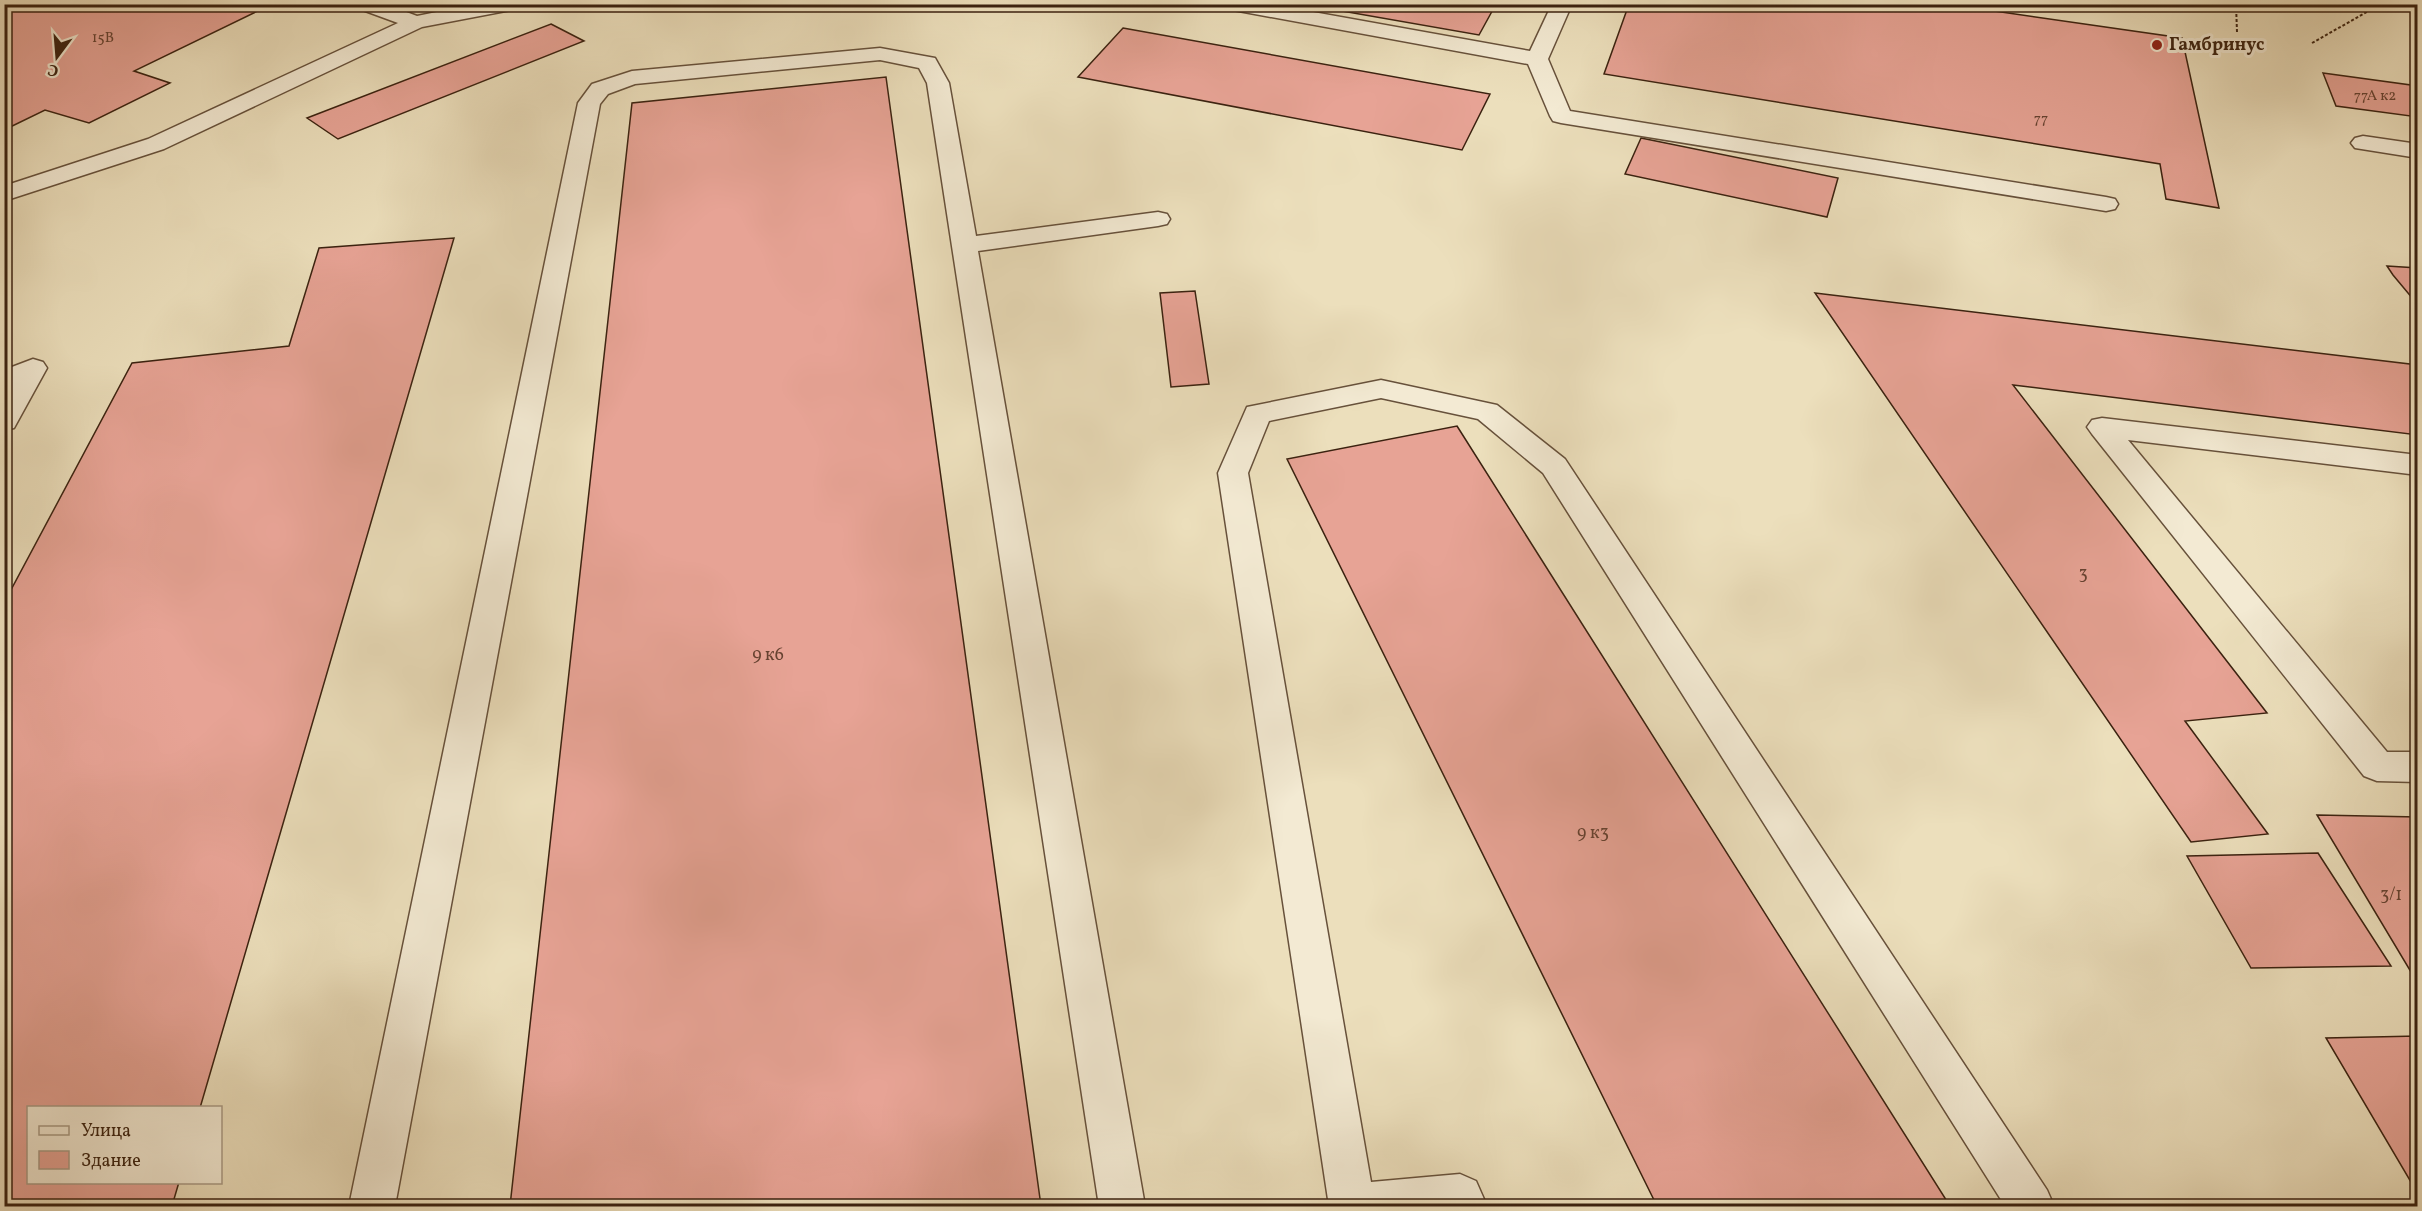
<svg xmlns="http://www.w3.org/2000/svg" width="2422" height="1211" font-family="Vollkorn,serif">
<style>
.building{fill:#e7a395;stroke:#3b2210;stroke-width:1.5}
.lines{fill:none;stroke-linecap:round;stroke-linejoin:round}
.minor-casing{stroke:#67513b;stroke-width:3}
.path{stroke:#3b2210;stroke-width:2;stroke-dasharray:3 2;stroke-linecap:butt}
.minor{fill:#f3ead3;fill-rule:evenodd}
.poi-dot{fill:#8f2418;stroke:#f3ead3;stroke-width:2}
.labels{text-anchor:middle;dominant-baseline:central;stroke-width:6;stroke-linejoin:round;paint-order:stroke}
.far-number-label{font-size:15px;fill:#664231}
.far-poi-label{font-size:18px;font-weight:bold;fill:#3b2210;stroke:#f3ead3;text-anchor:start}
.number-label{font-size:18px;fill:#664231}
</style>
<rect width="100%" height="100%" fill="#ecdfbc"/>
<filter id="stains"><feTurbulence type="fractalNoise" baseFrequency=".00333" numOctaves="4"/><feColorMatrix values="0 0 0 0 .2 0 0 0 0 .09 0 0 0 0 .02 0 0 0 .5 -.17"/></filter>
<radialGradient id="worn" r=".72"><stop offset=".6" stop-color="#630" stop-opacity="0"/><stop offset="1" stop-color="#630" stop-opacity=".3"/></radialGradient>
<path class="building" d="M4,4H268L270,5L134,71L170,83L89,123L45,110L4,130Z
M1302,4H1496L1479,35Z
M1629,4H1946L2182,38L2219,208L2166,199L2160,164L1604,74Z
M551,24L584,41L338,139L307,118Z
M1123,28L1490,94L1462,150L1078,77Z
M2323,73L2418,86V117L2336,106Z
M886,77L1041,1206H510L632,103Z
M1641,138L1838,178L1827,217L1625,174Z
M454,238L200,1108H28V1182H179L172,1206H4V603L132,363L289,346L319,248Z
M2387,266L2418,268V305L2393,275Z
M1195,291L1209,384L1171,387L1160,293Z
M1815,293L2418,365V435L2013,385L2267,713L2185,721L2268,834L2191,842Z
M1457,426L1950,1206H1657L1287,459Z
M2317,815L2418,817V972H2411Z
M2318,853L2391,966L2251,968L2187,856Z
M2418,1036V1194L2326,1038Z"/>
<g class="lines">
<g class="minor-casing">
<path id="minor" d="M354,4H385L417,16L476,4H521L518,8L511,10L422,27L164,149L4,201V186L148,139L398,23L357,8Z
M1223,4H1269L1530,51L1552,4H1572L1548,59L1570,111L2106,197L2115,199L2118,204L2115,209L2106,211L1561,123L1553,121L1550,116L1528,64L1233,10L1226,8Z
M880,48L935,58L949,83L976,236L1158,212L1167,214L1170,219L1167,224L1158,226L978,251L1145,1206H1099L927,83L919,68L880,60L635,84L608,94L600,104L395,1206H349L578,103L592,84L632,71Z
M2363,136L2418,144V158L2355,148L2351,143L2355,138Z
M33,359L43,362L47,368L14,428L4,430V394L8,388L4,389V370Z
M1381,380L1497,405L1565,459L2047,1190L2054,1206H2005L1543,473L1478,419L1381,398L1269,421L1248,473L1371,1182L1460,1174L1476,1181L1487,1206H1329L1218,473L1247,407Z
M2102,418L2418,455V475L2128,440L2387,752H2418V782L2377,781L2364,776L2092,434L2087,427L2092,420Z"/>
</g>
<path class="path" d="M2236,4L2237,32
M2312,43L2381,4"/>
<use href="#minor" class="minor"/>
</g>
<circle class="poi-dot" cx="2157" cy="45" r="6"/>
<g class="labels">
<g class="far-number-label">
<text x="103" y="38">15В</text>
<text x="2375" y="96">77А к2</text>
<text x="2041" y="119">77</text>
</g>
<g class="far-poi-label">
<text x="2169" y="45">Гамбринус</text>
</g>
<g class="number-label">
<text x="2083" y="574">3</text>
<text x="768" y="655">9 к6</text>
<text x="1593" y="833">9 к3</text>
<text x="2391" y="895">3/1</text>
</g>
</g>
<rect width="2422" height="1211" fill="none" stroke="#ecdfbc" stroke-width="24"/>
<rect x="6" y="6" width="2410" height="1199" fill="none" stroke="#3b2210" stroke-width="3"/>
<rect x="12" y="12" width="2398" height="1187" fill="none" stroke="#3b2210" stroke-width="1.5"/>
<rect x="27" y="1106" width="195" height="78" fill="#f3ead3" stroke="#a99a85" stroke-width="1.5"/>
<rect x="39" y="1126" width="30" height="9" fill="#f3ead3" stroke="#a99a85" stroke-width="1.5"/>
<text x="81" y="1136" font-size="18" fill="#3b2210">Улица</text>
<rect x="39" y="1151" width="30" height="18" fill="#e7a395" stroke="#a99a85" stroke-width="1.5"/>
<text x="81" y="1166" font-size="18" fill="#3b2210">Здание</text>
<g transform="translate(57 57) rotate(196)" stroke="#f3ead3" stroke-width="4.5" paint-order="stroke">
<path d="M0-4.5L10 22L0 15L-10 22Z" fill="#3b2210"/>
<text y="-9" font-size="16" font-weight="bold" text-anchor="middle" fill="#3b2210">С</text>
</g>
<rect width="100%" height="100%" filter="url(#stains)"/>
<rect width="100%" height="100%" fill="url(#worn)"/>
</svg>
